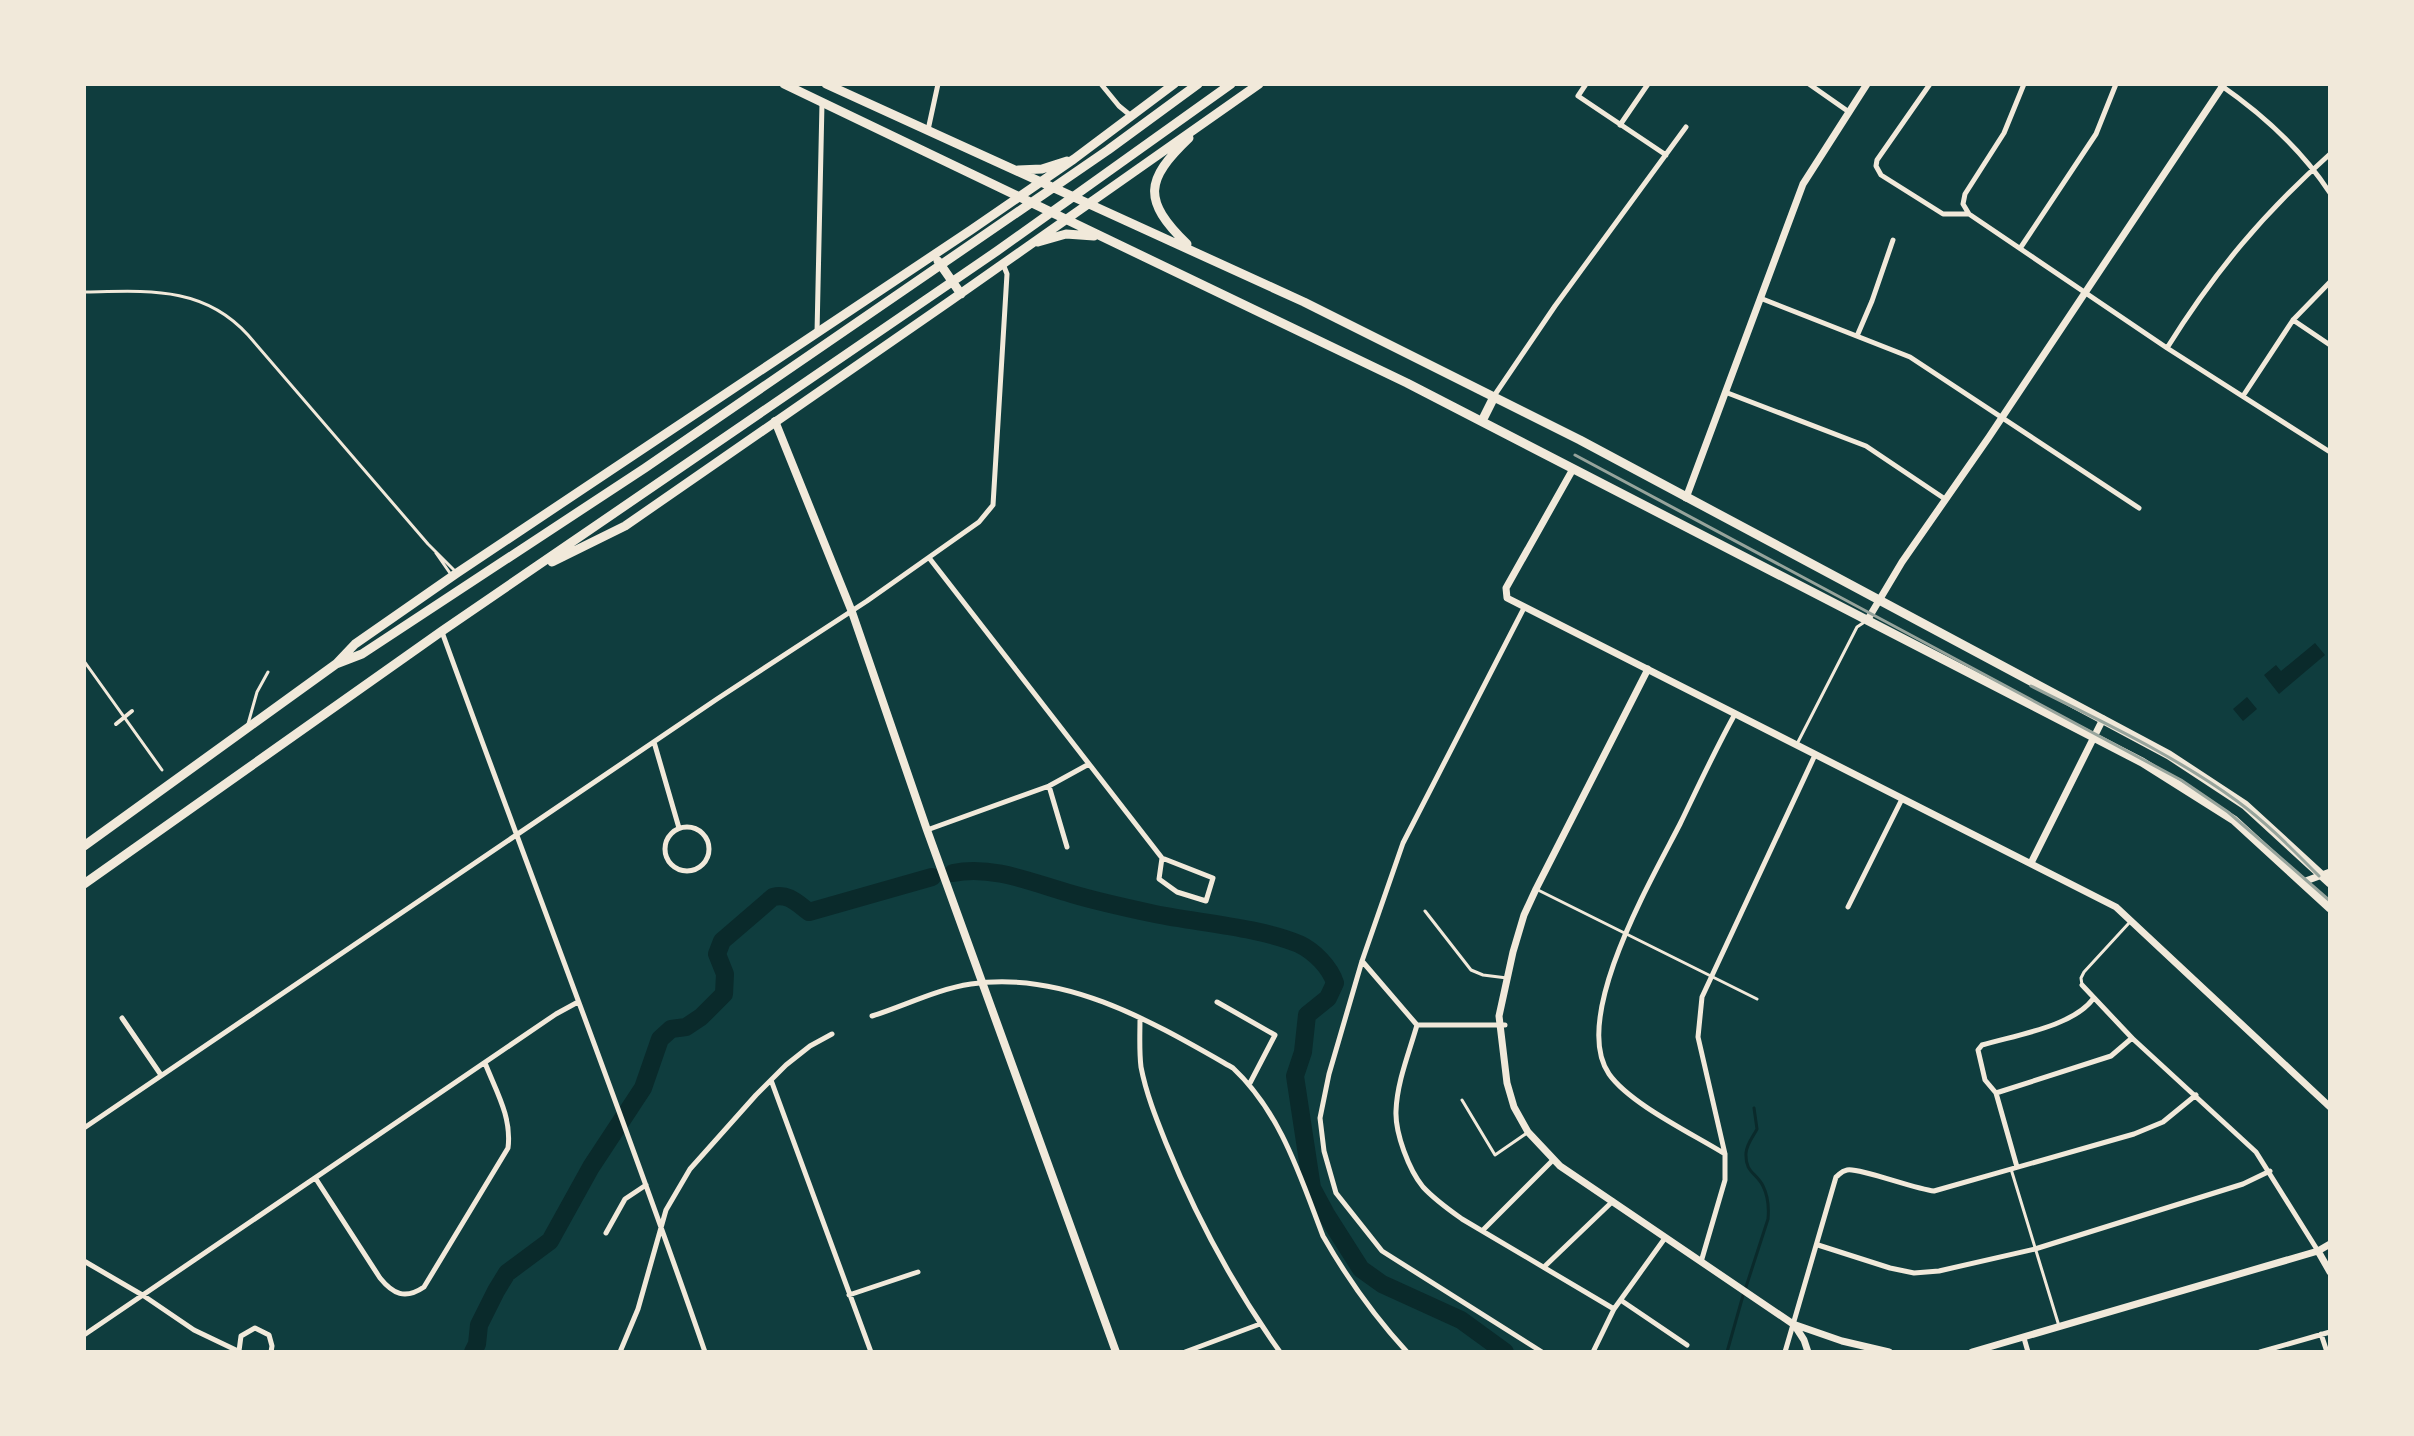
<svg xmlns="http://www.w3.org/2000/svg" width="2414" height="1436" font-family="Roboto,sans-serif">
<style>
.water{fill:#0a2a2b}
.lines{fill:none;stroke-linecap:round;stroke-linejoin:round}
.stream{stroke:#0a2a2b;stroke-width:3}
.river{stroke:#0a2a2b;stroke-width:18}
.service{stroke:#f1e9da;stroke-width:3}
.pedestrian{stroke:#f1e9da;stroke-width:4}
.minor{stroke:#f1e9da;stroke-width:5}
.tertiary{stroke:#f1e9da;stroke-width:7}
.secondary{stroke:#f1e9da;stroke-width:8}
.primary{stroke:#f1e9da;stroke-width:9}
.rail{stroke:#97a49c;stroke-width:3}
</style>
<rect width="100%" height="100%" fill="#0f3d3e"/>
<path class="water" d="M2315,643L2325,655L2279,694L2264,675L2276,665L2281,671Z
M2247,697L2257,709L2243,721L2233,709Z"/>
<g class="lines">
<path class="stream" d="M1745,1290L1768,1219C1769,1208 1768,1196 1763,1186C1756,1172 1745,1173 1746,1153C1747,1143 1753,1137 1757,1129L1754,1108
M1727,1352L1744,1292"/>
<path class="river" d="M953,873C993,865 1033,883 1072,894C1099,902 1127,908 1155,914C1199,923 1258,927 1299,944C1314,951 1330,967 1335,983L1328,998L1307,1015L1303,1052L1295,1076L1312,1188L1326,1214L1361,1269L1382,1284L1461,1320L1505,1352
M473,1352L477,1344L479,1325L496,1291L507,1273L550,1241L591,1167L643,1088L660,1039L671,1029L686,1027L701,1017L724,994L725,974L717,954L722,941L773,897C788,893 797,903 809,912L932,877"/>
<path class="service" d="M84,292C146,291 203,285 248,335L428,544L456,572
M436,553L452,576
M84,661L162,770
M248,724L257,692L268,672
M1798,742L1857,627L1863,623
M1536,889L1757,999
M1425,911L1471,970L1483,975L1507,978
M2082,985L2081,978L2084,972L2129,923
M1462,1100L1495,1155L1527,1133
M2011,1169L2059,1326"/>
<path class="pedestrian" d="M116,724L132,711"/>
<path class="minor" d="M1101,84L1119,106L1130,115
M1586,84L1578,96L1666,155
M1809,84L1849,112
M1930,84L1877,160L1876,166L1881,175L1943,214H1968
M2024,84L2004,133L1965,194L1963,204L1969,214L2167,348L2330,452
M2219,84C2261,113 2302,150 2330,193
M1620,125L1648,84
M928,130L938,84
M2021,247L2096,134L2116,84
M1760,298L1910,357L2139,508
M2293,320L2330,345
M817,333L822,103
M1857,336L1872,301L1893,240
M2167,348C2215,271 2263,214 2330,154
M1725,392L1866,446L1945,499
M1494,396L1555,306L1686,127
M2243,396L2293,320L2330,282
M930,559L1162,858L1159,879L1177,892L1206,901L1213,878L1162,858
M1524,608L1403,843L1362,961L1329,1074L1320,1118L1324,1151L1336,1193L1382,1251L1542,1352
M442,632C529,872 622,1111 705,1352
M654,742L679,828
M1049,786L1067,847
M665 849a22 22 0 1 1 44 0a22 22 0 1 1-44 0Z
M927,830L1049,786L1089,764
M1848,907L1902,799
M1362,961L1417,1025
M2082,985L2132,1038L2256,1152L2318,1251
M1217,1002L1275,1035L1250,1083
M872,1016C904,1006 937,989 971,984C1066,970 1154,1023 1233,1068C1281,1113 1300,1176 1323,1236C1347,1278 1374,1316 1407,1352
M122,1018L161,1075
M1140,1018C1140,1034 1139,1051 1141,1067C1146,1093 1156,1118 1166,1143C1196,1217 1234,1287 1280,1352
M1417,1025C1409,1053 1397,1082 1396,1111C1395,1133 1409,1170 1423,1187C1435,1200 1448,1209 1462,1219L1614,1309
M1417,1025H1505
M771,1080L871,1352
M1996,1093L2111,1056L2132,1038
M84,1128L717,699L867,601L979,522L993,505L1007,274L1003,264
M1725,1154C1693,1134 1630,1104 1609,1074C1570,1018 1653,877 1680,824C1698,787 1715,750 1735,714
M2017,1167L1996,1093L1985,1080L1978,1050L1982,1045C2015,1035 2072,1027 2093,999
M316,1179L380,1278C393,1294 405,1300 424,1287L508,1148C512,1117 496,1091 485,1063
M1484,1229L1553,1160
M606,1233L625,1199L646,1185
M1818,1245L1890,1268L1914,1273L1939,1271L2035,1249L2243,1184L2270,1171
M84,1261L144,1296L194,1330L240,1352
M1701,1262L1725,1180V1154L1698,1037L1702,997L1815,755
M1544,1267L1613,1201
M849,1295L918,1272
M1622,1301L1687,1345
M2321,1334L2327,1352
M84,1335L556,1014L578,1002
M2024,1338L2028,1352
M239,1351L241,1336L255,1328L269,1335L272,1346L271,1352
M620,1352L638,1309L666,1210L690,1169L756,1095L786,1065L810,1046L832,1034
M1185,1352L1260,1324
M1593,1352L1614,1309L1665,1238
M1785,1352L1836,1177C1840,1174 1841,1171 1847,1170C1857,1167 1915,1189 1934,1191L2134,1134L2163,1122L2196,1095
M2260,1352L2330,1332"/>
<path class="tertiary" d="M1573,469L1506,588L1507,598L2116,907L2330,1107
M1686,498L1803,184L1867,84
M1868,619L1902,562L1989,437L2224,84
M1648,669L1536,889L1524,915L1513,952L1499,1016L1507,1083L1514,1107L1528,1132L1560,1166L1793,1324L1842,1341L1889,1352
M2031,863L2103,719
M2303,882L2330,872
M2318,1251L2330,1272
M1795,1326L1804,1340L1808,1352
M1972,1352L2318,1251L2330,1244"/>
<path class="secondary" d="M775,421L852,612L927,830L1116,1352"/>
<path class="primary" d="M784,84L1407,383L2142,762L2234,820L2330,908
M826,84L1304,302L1580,440L2169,755L2245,805L2330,883
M1018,170L1042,169L1067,161
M1038,242L1066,234L1094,236
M1187,244C1142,200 1145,180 1189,138
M938,261L961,294
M1482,421L1494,397
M552,562L625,526L950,301L1259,84
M336,664L362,654L645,468L1108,150L1198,84
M84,846L336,664L355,644L457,573L971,230L1074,159L1174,84
M84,884L442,631L997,251L1231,84"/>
<path class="rail" d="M1575,455L2181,780L2228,812L2330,901
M2031,686C2100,721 2174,755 2237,801C2267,823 2293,850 2319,876"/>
</g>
<rect width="2414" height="1436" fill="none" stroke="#f1e9da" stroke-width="172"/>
</svg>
